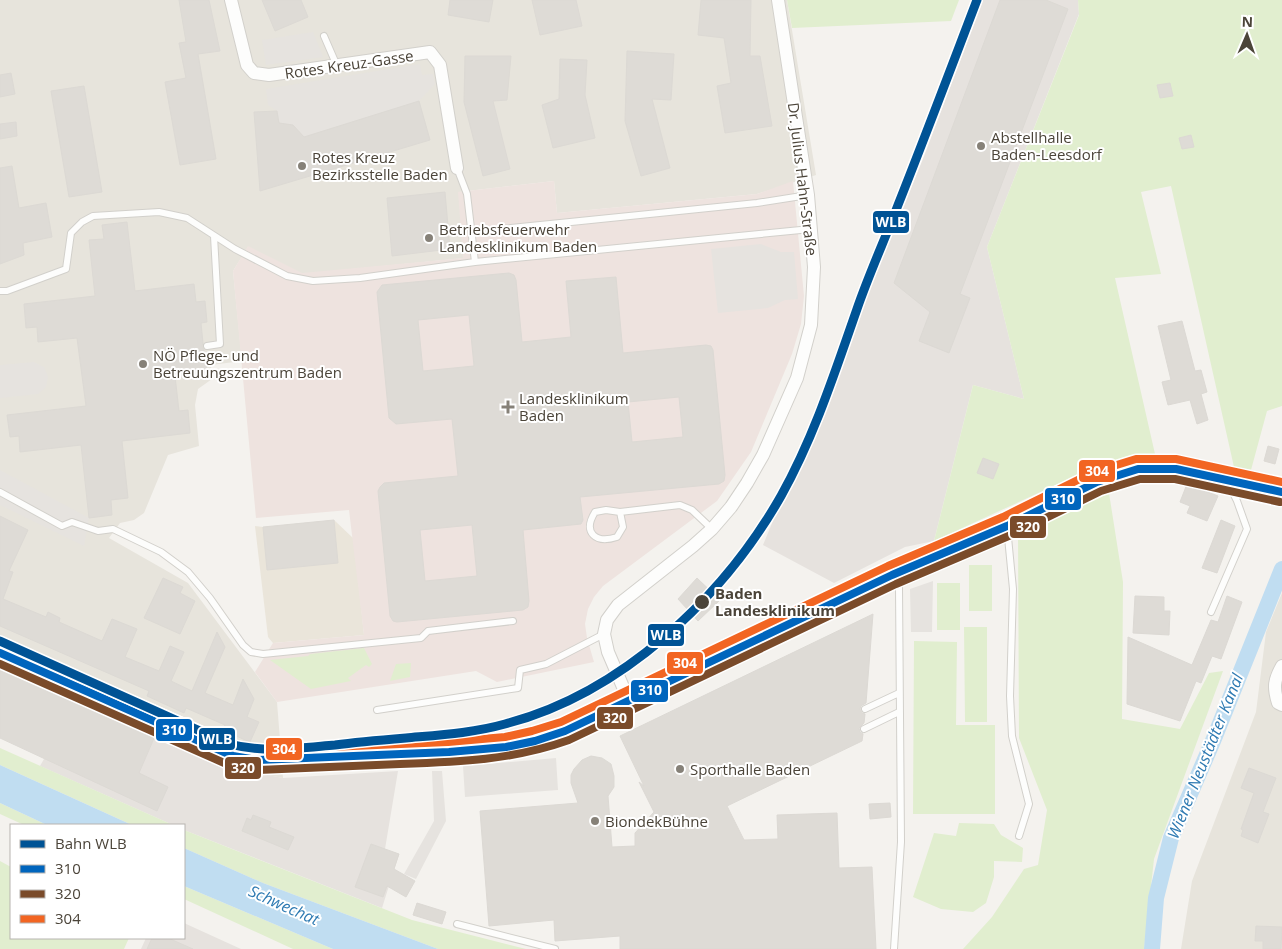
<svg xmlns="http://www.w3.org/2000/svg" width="1282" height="949" font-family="'Open Sans',sans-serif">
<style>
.residential{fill:#e7e4dc}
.industrial{fill:#e6e2de}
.education{fill:#eae5da}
.medical{fill:#eee3df}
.green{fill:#e1eecf}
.parking{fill:#e6e3df}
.water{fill:#c0ddf1}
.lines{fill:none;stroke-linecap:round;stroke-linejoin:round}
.canal{stroke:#c0ddf1;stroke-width:16}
.building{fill:#dedbd6;stroke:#dcd9d4;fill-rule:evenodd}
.service-casing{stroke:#d2d0cb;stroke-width:8}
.minor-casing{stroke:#d2d0cb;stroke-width:14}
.tertiary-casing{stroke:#d2d0cb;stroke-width:18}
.service{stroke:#fdfdfc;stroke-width:6}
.minor{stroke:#fdfdfc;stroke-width:12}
.tertiary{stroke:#fdfdfc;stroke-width:16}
.bus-1-casing{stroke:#fff;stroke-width:11}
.bus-2-casing{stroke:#fff;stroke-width:11}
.bus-3-casing{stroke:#fff;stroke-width:11}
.bus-1{stroke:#0065bd;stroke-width:8}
.bus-2{stroke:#7a4b2a;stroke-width:8}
.bus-3{stroke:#f26522;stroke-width:8}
.rail-1-casing{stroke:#fff;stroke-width:12}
.rail-1{stroke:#005395;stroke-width:9}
.poi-dot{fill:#868178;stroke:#fff;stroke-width:2}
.stop-dot{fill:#4b4439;stroke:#fff;stroke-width:2}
.labels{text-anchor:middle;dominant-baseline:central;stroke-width:4;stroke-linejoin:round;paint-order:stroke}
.street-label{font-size:15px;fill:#4b4439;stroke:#fff}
.poi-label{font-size:15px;fill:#4b4439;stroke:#fff;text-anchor:start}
.stop-label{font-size:15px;font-weight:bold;fill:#4b4439;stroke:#fff;text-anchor:start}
.water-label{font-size:16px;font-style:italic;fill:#2e7ab2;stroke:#fff}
.line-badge{stroke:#fff;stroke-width:2}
.badge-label{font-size:14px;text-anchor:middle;font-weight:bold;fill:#fff}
</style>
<rect width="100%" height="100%" fill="#f4f2ee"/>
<path class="residential" d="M0,0H787L816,175L757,194L557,213L554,181L459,192L464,258L302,274L248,247L233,271L242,361L211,365L212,379L198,389L195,405L199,446L168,455L144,513L134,520L120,523L109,538L188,583L277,702L283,778L242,770L0,663Z
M1282,593V949H1181L1192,881L1256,712L1266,632Z"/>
<path class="industrial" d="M983,0H1078L1079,14L987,247L1024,399L973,385L934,541L905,547L834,583L763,545L923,159Z
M157,732L242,770L283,778L398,771L385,849L399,854L382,908L184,830V825H173L40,766L44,759L144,761Z
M184,923L241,949H141L146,938H184Z"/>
<path class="education" d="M334,520L354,539L364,635L273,643L268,637L255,526L263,527Z"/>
<path class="medical" d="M554,181L557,213L757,194L793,181L804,296L801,324L792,354L751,452L717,501L603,586L594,597L588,609L585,624L587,638L594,662L497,682L476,671L277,702L255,672L273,643L364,635L349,510L256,518L233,271L248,246L302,273L463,258L458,192Z"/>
<path class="green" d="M787,0H959L951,21L792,28Z
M1078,0H1282V406L1267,411L1251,470L1234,467L1171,186L1141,192L1161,274L1115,278L1155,454L1095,467L934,541L973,385L1024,399L987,247L1079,15Z
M1109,493L1123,582L1122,719L1180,729L1209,673L1223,671L1154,859L1144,949H963L992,917L1024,869L1038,865L1047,810L1019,738L1018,535Z
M969,565H992V611H969Z
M937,583H960V630H937Z
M964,627H987V722H965Z
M914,641L957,642L956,725H995V814H913Z
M364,648L372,664L369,667L366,665L348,678L351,681L311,689L270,660L308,656L310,654Z
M411,663L410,677L390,681L396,664Z
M0,748L173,825H132L0,765Z
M0,803L47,825H24L0,814Z
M959,823L994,824L1001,835L1023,848L1022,862L994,861V877L986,903L973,912L941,909L913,897L934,833L956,836Z
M184,830L412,920L526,949H438L263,883L184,848Z
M0,861L11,867V938H129L124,949H0Z
M184,886L333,949H293L184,899Z"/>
<path class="parking" d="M313,32L323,57L266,65L262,40Z
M420,64L422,75L433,74L435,84L419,101L304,137L293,125L279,123L277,111L268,105L266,89Z
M761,244L781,252H794L798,299L785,300L768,308L718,313L711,249Z
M34,362L44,367L48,377L46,387L38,394L0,398V365Z
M0,470L89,518L84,546L0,505Z
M933,581L932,632H911L910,589Z
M556,758L558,790L465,797L463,766Z
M432,771H442L446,821L416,879L404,874L434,821Z"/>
<path class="water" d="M0,765L132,825H47L0,803Z
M184,848L263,883L438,949H333L184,886Z"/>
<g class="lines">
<path class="canal" d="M1152,949L1156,898L1171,838L1213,741L1282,569"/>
</g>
<path class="building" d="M179,0H209L220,51L198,54L216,159L180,165L165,82L186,78L179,43L186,42Z
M262,0H301L308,17L275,31Z
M450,0H493L489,22L448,15Z
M532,0H576L582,26L540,35Z
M701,0H751L750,56H760L772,126L725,133L717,86L731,83L724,38L698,35Z
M1000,0H1046L1068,9L960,294L970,298L949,353L919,341L930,312L894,283Z
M627,51L674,54L671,100L652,99L670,168L641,176L625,121Z
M465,56H511L507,100L493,101L510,169L483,176L464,102Z
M560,59L587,60L585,95L595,138L553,148L542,105L559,99Z
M11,73L15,94L0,97V75Z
M1170,83L1173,96L1160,98L1157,85Z
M84,86L102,192L69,197L51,91Z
M419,101L430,140L260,191L254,112L277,111L279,123L293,125L304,137Z
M16,122L17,136L0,139V124Z
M1191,135L1194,147L1182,149L1179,138Z
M12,166L19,208L46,203L52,237L23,243L24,255L0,264V168Z
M445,192L450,249L392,256L387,198Z
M127,222L135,291L194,284L196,302L205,301L207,322L201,323L203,343L202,346L204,350L207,372L175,376L179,411L188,410L190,433L122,441L128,498L111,500L112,515L89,518L81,445L20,452L19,436L10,437L7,415L86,406L77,338L38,342L37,327L26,328L24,304L95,296L89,240L104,239L102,225Z
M509,273L514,275L516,280L522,342L571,337L566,281L616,277L623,353L706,345L711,346L713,350L725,475L724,481L719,484L580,497L583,520L581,524L523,530L529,601L528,607L523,610L397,622L393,621L390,616L378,491L380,487L384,483L458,476L452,419L396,424L389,418L377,292L382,285ZM469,315L474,366L423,371L418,320ZM679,397L683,437L632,442L628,402ZM472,525L477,576L425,581L420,530Z
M1182,321L1195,371L1201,370L1207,392L1201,394L1208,420L1197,424L1190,400L1168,405L1162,382L1171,380L1158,326Z
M1268,446L1279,449L1275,464L1264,461Z
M983,458L999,464L993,479L977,473Z
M1187,484L1218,496L1207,521L1187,513L1190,506L1180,502Z
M0,516L28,530L9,571L13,572L3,599L46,617L48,612L60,618L59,622L102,641L112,619L137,629L125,657L159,671L170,646L184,652L171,681L192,691L217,632L225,647L205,693L233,705L243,679L254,699L247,717L259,722L250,742L222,730L225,725L186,708L184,713L147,696L149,691L0,626Z
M334,520L338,563L267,570L263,527Z
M1221,520L1235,526L1217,573L1202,568Z
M163,578L183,587L180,593L195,601L180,634L144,618Z
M697,578L720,600L698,621L678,599Z
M1135,596L1164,597V611H1170L1169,635L1133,633Z
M1227,596L1242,602L1221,659L1212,656L1201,683L1196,681L1180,721L1127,704L1128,637L1192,665L1211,620L1218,622Z
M873,614L866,703L861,706L860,709L862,713L865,714L864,723L859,728L860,732L863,734L862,741L727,806L744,840L778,839L777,815L837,813L839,868L872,867L876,949H620V936L555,941L554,920L489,926L480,811L578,803L571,783V775L574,769L582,760L591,756L602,758L611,764L614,776V787L608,796L612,847L635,846V833L654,812L639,782L644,786L620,736Z
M0,667L155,736L139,773L168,787L157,811L0,738Z
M1249,768L1276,778L1263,812L1269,814L1258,843L1241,836L1243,830L1241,829L1254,793L1241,788Z
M890,803L891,817L870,819L869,804Z
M253,815L271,822L269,827L294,837L288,850L242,831L247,818L251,820Z
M371,844L399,854L394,869L415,881L406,897L387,886L383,897L355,887Z
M417,903L446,912L442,924L413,915Z
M1256,926L1282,927L1281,949H1263V941H1255Z
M152,938H168L193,949H147Z"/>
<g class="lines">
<g class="service-casing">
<path id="service" d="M324,36L337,66
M502,229L757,203L808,195
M475,262L811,229
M0,291H7L66,269L71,233L82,222L93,216L159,212L187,218L235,249L287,276L313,281L360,278L475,262L467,194L457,168
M207,346L220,344L214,236
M0,492L62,526L72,522L98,531L113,529L161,552L188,572L210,598L243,645L251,652L263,654L421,638L428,631L513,621
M620,512L623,527L617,537C596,544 582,533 595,512L606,510L620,512L680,505L692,510L712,529
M1007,527L1013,589L1010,696L1012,736L1029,804L1019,836
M893,576L899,588L901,842L894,949
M1211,612L1247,529L1237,501L1228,483
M865,709L899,693
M377,710L518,688L520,670L546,664L604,634
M864,729L899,712
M457,924L555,949"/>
</g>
<g class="minor-casing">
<path id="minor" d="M231,0L247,65L254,73L269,75L430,52L440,65L457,168
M1282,666C1274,680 1273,687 1278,703L1282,705
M629,701L608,652L604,634L607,620L618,605L693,546L712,529L731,507L747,483L763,455L797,378L811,325L814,267L808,195L778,0"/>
</g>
<g class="tertiary-casing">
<path id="tertiary" d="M0,653L217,749L233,756L258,760L449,752L506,747L535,741L565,731L892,575L1007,526L1097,482L1138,469H1176L1282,492"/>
</g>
<use href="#service" class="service"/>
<use href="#minor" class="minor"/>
<use href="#tertiary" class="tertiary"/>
<g class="bus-1-casing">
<path id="bus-1" d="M0,653L233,756L258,760L449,752L506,747L535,741L565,731L892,575L1007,526L1097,482L1138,469H1176L1282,492"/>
</g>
<g class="bus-2-casing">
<path id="bus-2" d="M0,664L231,766L258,770C306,768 353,766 400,764C459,762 513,760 569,740L896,584L1011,535L1101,491L1140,479H1175L1280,502"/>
</g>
<g class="bus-3-casing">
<path id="bus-3" d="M4,644L236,746L259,750L448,742L505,737L532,731L561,722L888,566L1003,517L1094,472L1136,459H1176L1282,482"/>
</g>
<use href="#bus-1" class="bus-1"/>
<use href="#bus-2" class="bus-2"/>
<use href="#bus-3" class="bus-3"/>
<g class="rail-1-casing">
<path id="rail-1" d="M0,641L229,744C264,753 299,748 335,745C358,742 382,740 406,738C439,735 473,733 505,724C621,694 723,598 781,496C814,437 835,372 857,309C869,274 885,239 898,205C925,137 951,68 977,0"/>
</g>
<use href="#rail-1" class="rail-1"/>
</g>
<g class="poi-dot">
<circle cx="981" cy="146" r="5"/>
<circle cx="302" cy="166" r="5"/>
<circle cx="429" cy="238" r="5"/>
<circle cx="143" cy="364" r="5"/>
<path d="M505.5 399.5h5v5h5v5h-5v5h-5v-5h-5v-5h5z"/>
<circle cx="680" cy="769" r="5"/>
<circle cx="595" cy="821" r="5"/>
</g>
<circle class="stop-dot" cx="702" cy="602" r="8"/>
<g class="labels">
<g class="street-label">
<text transform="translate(349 64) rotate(-8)">Rotes Kreuz-Gasse</text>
<text transform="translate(803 179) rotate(83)">Dr. Julius Hahn-Straße</text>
</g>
<g class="poi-label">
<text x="991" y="137">Abstellhalle<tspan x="991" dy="17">Baden-Leesdorf</tspan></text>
<text x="312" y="157">Rotes Kreuz<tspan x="312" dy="17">Bezirksstelle Baden</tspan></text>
<text x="439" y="229">Betriebsfeuerwehr<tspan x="439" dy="17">Landesklinikum Baden</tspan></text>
<text x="153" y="355">NÖ Pflege- und<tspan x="153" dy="17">Betreuungszentrum Baden</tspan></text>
<text x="519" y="398">Landesklinikum<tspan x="519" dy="17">Baden</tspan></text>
<text x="690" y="769">Sporthalle Baden</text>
<text x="605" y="821">BiondekBühne</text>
</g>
<g class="stop-label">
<text x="715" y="593">Baden<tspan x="715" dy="17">Landesklinikum</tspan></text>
</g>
<g class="water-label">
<text transform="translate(1205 756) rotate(-68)">Wiener Neustädter Kanal</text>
<text transform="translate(284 905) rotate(24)">Schwechat</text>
</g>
</g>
<g class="line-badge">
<rect x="872" y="210" width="38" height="24" rx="5" fill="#005395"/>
<rect x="1078" y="459" width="38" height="24" rx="5" fill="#f26522"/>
<rect x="1044" y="487" width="38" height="24" rx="5" fill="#0065bd"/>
<rect x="1009" y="515" width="38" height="24" rx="5" fill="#7a4b2a"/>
<rect x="647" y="623" width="38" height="24" rx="5" fill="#005395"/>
<rect x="666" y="651" width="38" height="24" rx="5" fill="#f26522"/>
<rect x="630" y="679" width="39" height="24" rx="5" fill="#0065bd"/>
<rect x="596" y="706" width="38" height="24" rx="5" fill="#7a4b2a"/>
<rect x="155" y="718" width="38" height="24" rx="5" fill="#0065bd"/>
<rect x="198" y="727" width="38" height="24" rx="5" fill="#005395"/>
<rect x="265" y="737" width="38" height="24" rx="5" fill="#f26522"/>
<rect x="224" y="756" width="38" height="24" rx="5" fill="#7a4b2a"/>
</g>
<g class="badge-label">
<text x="891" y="227">WLB</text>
<text x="1097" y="476">304</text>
<text x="1063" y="504">310</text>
<text x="1028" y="532">320</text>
<text x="666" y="640">WLB</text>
<text x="685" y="668">304</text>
<text x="650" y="695">310</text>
<text x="615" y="723">320</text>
<text x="174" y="735">310</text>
<text x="217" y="744">WLB</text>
<text x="284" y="754">304</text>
<text x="243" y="773">320</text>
</g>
<rect x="10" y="824" width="175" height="115" fill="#ffffff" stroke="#b7b4b0"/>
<rect x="20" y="840" width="25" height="8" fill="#005395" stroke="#b7b4b0"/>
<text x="55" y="849" font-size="15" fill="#4b4439">Bahn WLB</text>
<rect x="20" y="865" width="25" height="8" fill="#0065bd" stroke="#b7b4b0"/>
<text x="55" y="874" font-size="15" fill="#4b4439">310</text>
<rect x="20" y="890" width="25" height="8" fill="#7a4b2a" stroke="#b7b4b0"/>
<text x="55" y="899" font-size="15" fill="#4b4439">320</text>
<rect x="20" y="915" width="25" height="8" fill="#f26522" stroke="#b7b4b0"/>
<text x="55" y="924" font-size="15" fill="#4b4439">304</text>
<g transform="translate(1247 35) rotate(2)" stroke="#ffffff" stroke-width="4" paint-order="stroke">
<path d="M0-4L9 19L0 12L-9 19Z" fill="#4b4439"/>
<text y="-8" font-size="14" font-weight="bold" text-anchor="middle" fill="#4b4439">N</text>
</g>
</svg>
